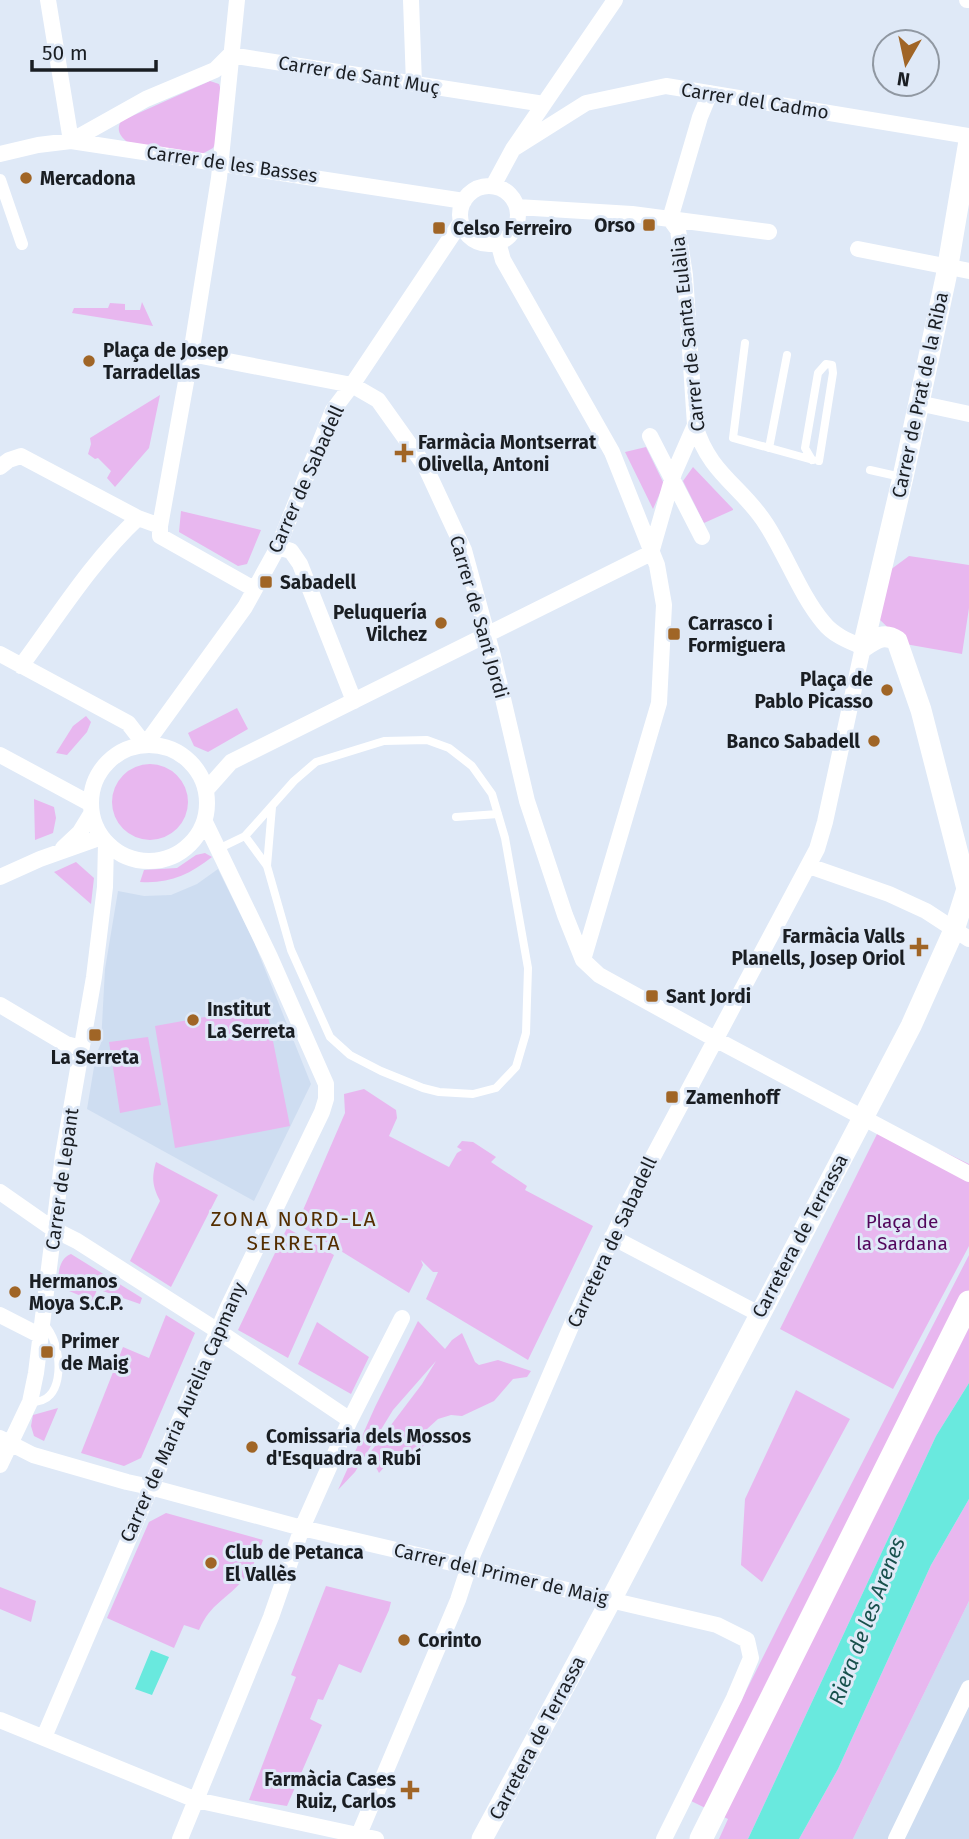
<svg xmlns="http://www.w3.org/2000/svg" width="969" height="1839" font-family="'Fira Sans',sans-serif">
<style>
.built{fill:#ceddf1}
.green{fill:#e8b7ef}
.water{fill:#69e9de}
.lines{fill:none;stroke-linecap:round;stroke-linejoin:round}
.service{stroke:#fff;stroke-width:8}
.pedestrian{stroke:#fff;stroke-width:12}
.minor{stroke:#fff;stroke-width:16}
.tertiary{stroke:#fff;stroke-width:21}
.secondary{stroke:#fff;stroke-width:23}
.poi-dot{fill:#a06526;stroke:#dfe9f7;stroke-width:2.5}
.labels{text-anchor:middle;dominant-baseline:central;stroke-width:6;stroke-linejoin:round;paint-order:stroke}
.street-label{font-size:19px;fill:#1a1e23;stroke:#dfe9f7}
.poi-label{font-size:19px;font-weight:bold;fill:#1a1e23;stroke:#dfe9f7;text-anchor:start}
.park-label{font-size:19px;fill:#52065c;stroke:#dfe9f7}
.neighbourhood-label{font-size:21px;letter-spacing:2px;fill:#542e00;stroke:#dfe9f7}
.water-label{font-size:21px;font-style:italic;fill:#18504c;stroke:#dfe9f7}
</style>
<rect width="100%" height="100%" fill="#dfe9f7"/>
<path class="built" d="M218,869L254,942L311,1084L254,1201L87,1109L96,1055L101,1043L105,969L118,891L144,896L171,895L197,884Z
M969,1601V1839H853Z"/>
<path class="green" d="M210,81L219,84L221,90L216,142L213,148L200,155L127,142C120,136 116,130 121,121Z
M142,302L153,326L72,313L74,308H108L110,303L125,304V310H140Z
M160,395L149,448L115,487L107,478L111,471L98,458L95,459L88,454L91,444L90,438Z
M646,447L664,484L653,509L625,452Z
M693,467L733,509V510L704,523L683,481Z
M181,511L261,530L247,564L238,566L179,532Z
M909,556L969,565V608L962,654L905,644L877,617L886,573Z
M237,708L248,729L208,752L194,746L188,733Z
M86,716L91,722L87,732L67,755L56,753L73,726Z
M112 802a38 38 0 1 1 76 0a38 38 0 1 1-76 0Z
M34,799L54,807L56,818L53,833L35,840Z
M205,853L212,857C189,875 169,884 140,882L144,870L177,868L196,855Z
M76,862L94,878L91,904L54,872Z
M266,1006L290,1126L175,1148L155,1026Z
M148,1037L161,1105L120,1113L109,1042Z
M364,1089L396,1110L397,1118L389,1136L449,1167L457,1153L462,1150L457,1147L462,1141L473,1142L496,1157L491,1162L527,1186L525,1190L593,1226L528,1360L426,1299L438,1272H433L421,1260L423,1265L409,1293L297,1224L345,1113L344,1094Z
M883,1122L969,1164V1246L893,1389L780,1329Z
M156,1162L218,1195L171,1287L130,1261L160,1201C153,1187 151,1179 156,1162Z
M287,1228L334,1255L288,1358L238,1330Z
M71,1254L142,1298L140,1304L97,1289L93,1301L57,1286C59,1274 58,1259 71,1254Z
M969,1255V1383L936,1436L748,1839H719L728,1819L691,1801L783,1617Z
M166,1315L195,1333L141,1458L124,1466L81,1453L123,1347L149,1358Z
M418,1321L445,1349L452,1340L462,1333L475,1362L479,1365L498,1360L531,1371L527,1377L513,1379L494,1401L462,1416L451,1415L438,1419L427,1429L424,1445L408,1463L387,1464L379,1473L369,1454L422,1384L436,1361L393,1410L355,1472L338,1490L375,1407Z
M317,1322L369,1357L351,1394L298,1364Z
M796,1390L850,1419L762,1582L741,1565L745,1499Z
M58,1408L44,1441L34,1436L31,1426L33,1415Z
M969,1499V1601L853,1839H799L838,1769L931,1565Z
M166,1513L263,1540C258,1554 253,1569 243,1580C226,1600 211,1603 199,1630L184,1625L174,1648L107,1618L149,1522Z
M326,1586L391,1602L389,1610L361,1673L339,1664L323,1700L318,1699L310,1719L322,1725L287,1806L249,1800L296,1677L291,1675Z
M0,1587L36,1601L31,1622L0,1609Z"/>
<path class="water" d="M969,1383V1499L931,1565L838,1769L799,1839H748L936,1436Z
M151,1650L169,1657L152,1695L135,1689Z"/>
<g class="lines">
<path class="service" d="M745,343L733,438L813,460
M769,448L787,355
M812,460L805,448L818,373L826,364L832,365L833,373L819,461
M870,470L901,477
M456,817L498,814
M218,849L245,836L294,781L316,762L384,741L427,740L449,748L472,766L492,794L505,838L528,968L526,1033L516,1067L496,1088L473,1094L439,1092L423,1088L381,1071L350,1055L330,1037L291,950L267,866L245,836
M267,866L272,807
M30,1402C37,1402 45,1401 50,1395C65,1379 59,1335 42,1323"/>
<path class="pedestrian" d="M0,180L22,244"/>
<path class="minor" d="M48,0L71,141L146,99L215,70L230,55L544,104
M411,0L414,84
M967,0H969
M513,149L586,103L666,86L969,136
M0,154L38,145L71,141L464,201
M493,186L513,149L615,0
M460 215a29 29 0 1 1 58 0a29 29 0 1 1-58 0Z
M517,207L632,214L769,232
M670,219L700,117L710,93
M498,242L503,260L612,452L657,565L664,605L659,703L583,960
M858,249L969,271
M191,354L352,385L378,400L425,466L464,550L493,656L527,801L565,915L583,960L599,975L715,1039L969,1174
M918,403L969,414
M650,436L702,537
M0,467L9,460L21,456L138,518L160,526V536L254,589
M160,526L191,354L219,178L237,0
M278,547L291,551L300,564L354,701
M651,553L674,473L695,425
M0,654L128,723L145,745
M21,666C58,616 92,561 138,518
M91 803a58 58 0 1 1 116 0a58 58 0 1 1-116 0Z
M145,745L245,607L278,547L333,410L352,385L461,222
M0,755L89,803
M207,789L231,762L651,553
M63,848L80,832L91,814
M809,866L889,894L926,911L969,939
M0,877L40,859L102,837
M0,1005L66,1044L81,1048
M0,1192L53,1229L77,1241L218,1331L350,1420
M612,1237L759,1314
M0,1315L41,1336
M0,1438L33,1455L127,1482L150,1487L302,1528L717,1625L747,1640L751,1658L734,1698L664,1839
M0,1465L30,1402L36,1373L63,1155L94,977L105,887L106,843
M0,1720L196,1800L376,1839
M44,1737L228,1307L322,1112L326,1099V1084L270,957L205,822
M180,1839L271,1617L302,1528L350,1420L402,1318
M357,1839L458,1600L473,1554L572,1324L630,1200L817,849L825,822L863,647C848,641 833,635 823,622C801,596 785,553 766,524C742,486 709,474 695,425L685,275L678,230L670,219
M896,1839L969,1688"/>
<path class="tertiary" d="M863,647L903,477L946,277L969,141
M482,1839L611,1600L911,1026L954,930L967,889L921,710L897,641C884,632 875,639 863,647"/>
<path class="secondary" d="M701,1839L969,1302"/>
</g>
<g class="poi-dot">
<circle cx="26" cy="178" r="7"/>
<rect x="642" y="218" width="14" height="14" rx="3.5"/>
<rect x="432" y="221" width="14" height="14" rx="3.5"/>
<circle cx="89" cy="361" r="7"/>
<path d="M400.5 442.5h7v7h7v7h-7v7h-7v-7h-7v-7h7z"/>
<rect x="259" y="575" width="14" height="14" rx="3.5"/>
<circle cx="441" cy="623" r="7"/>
<rect x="667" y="627" width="14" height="14" rx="3.5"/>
<circle cx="887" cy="690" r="7"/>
<circle cx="874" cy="741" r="7"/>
<path d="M915.5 936.5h7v7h7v7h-7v7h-7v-7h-7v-7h7z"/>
<rect x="645" y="989" width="14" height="14" rx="3.5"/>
<circle cx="193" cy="1020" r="7"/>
<rect x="88" y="1028" width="14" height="14" rx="3.5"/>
<rect x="665" y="1090" width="14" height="14" rx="3.5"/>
<circle cx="15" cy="1292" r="7"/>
<rect x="40" y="1345" width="14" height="14" rx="3.5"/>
<circle cx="252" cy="1447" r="7"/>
<circle cx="211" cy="1563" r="7"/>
<circle cx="404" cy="1640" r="7"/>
<path d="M406.5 1779.5h7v7h7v7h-7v7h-7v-7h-7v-7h7z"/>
</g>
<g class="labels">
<g class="street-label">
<text transform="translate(359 75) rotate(9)">Carrer de Sant Muç</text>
<text transform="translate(755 101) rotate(9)">Carrer del Cadmo</text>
<text transform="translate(232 164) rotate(8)">Carrer de les Basses</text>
<text transform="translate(688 334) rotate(-96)">Carrer de Santa Eulàlia</text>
<text transform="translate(920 395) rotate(-78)">Carrer de Prat de la Riba</text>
<text transform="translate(306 479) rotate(-66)">Carrer de Sabadell</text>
<text transform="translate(479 617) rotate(74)">Carrer de Sant Jordi</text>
<text transform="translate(62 1179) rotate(-82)">Carrer de Lepant</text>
<text transform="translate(800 1236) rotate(-62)">Carretera de Terrassa</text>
<text transform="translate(612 1242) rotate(-65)">Carretera de Sabadell</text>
<text transform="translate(183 1412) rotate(-66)">Carrer de Maria Aurèlia Capmany</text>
<text transform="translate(501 1574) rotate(13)">Carrer del Primer de Maig</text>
<text transform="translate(537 1738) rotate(-62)">Carretera de Terrassa</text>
</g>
<g class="poi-label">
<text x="40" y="178">Mercadona</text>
<text x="635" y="225" text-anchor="end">Orso</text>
<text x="453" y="228">Celso Ferreiro</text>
<text x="103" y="350">Plaça de Josep<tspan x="103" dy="22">Tarradellas</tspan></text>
<text x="418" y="442">Farmàcia Montserrat<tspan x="418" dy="22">Olivella, Antoni</tspan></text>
<text x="280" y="582">Sabadell</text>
<text x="427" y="612" text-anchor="end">Peluquería<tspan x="427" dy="22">Vilchez</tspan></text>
<text x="688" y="623">Carrasco i<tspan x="688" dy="22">Formiguera</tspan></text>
<text x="873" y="679" text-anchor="end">Plaça de<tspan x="873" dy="22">Pablo Picasso</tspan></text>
<text x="860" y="741" text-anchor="end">Banco Sabadell</text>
<text x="905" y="936" text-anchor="end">Farmàcia Valls<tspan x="905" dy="22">Planells, Josep Oriol</tspan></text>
<text x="666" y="996">Sant Jordi</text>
<text x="207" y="1009">Institut<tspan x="207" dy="22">La Serreta</tspan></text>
<text x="95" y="1057" text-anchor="middle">La Serreta</text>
<text x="686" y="1097">Zamenhoff</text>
<text x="29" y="1281">Hermanos<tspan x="29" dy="22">Moya S.C.P.</tspan></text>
<text x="61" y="1341">Primer<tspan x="61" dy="22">de Maig</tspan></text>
<text x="266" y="1436">Comissaria dels Mossos<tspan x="266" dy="22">d'Esquadra a Rubí</tspan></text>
<text x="225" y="1552">Club de Petanca<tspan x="225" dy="22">El Vallès</tspan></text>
<text x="418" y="1640">Corinto</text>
<text x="396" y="1779" text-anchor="end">Farmàcia Cases<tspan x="396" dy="22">Ruiz, Carlos</tspan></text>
</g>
<g class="park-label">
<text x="902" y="1221">Plaça de<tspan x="902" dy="22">la Sardana</tspan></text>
</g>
<g class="neighbourhood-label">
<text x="294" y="1219">ZONA NORD-LA<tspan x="294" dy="24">SERRETA</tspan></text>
</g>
<g class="water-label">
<text transform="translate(867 1621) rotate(-69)">Riera de les Arenes</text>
</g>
</g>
<g transform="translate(906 63) rotate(189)"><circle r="33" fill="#dfe9f7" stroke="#9098a2" stroke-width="2"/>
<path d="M0-5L12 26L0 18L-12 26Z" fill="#a06526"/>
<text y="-10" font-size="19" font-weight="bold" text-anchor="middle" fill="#1a1e23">N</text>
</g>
<path d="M32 60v10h124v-10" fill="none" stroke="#1a1e23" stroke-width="3.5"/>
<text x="42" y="60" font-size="21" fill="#1a1e23" stroke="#dfe9f7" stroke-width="5" paint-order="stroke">50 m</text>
</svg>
